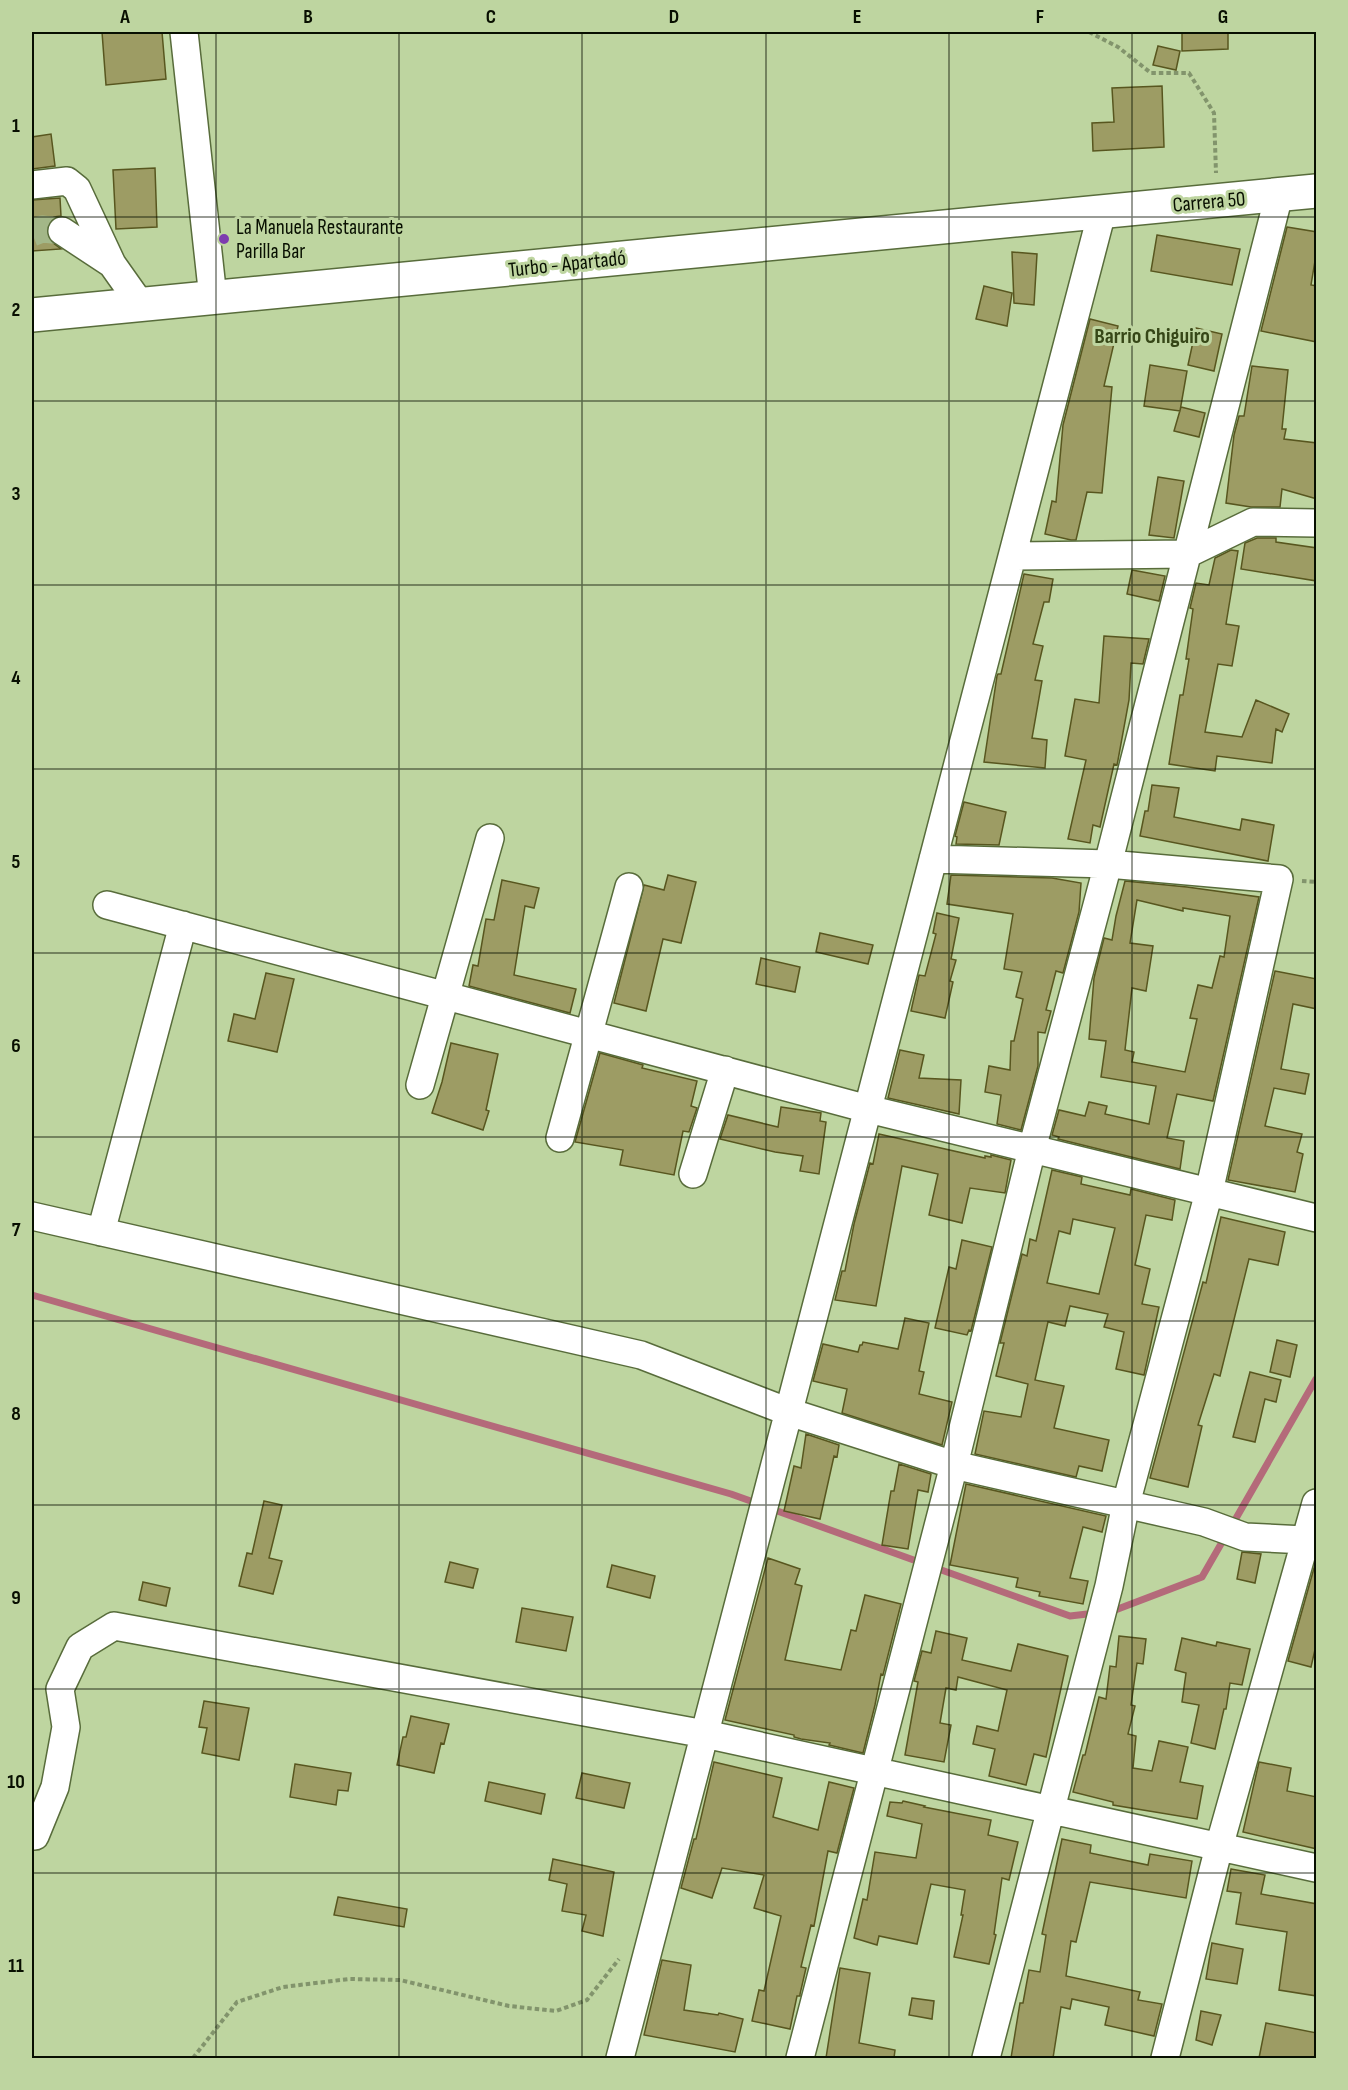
<svg xmlns="http://www.w3.org/2000/svg" width="1348" height="2090" font-family="'Sofia Sans Condensed',sans-serif">
<style>
.lines{fill:none;stroke-linecap:round;stroke-linejoin:round}
.stream{stroke:#b46a7a;stroke-width:7}
.building{fill:#9d9c64;stroke:#58561f;stroke-width:1.5;fill-rule:evenodd}
.minor-tunnel{stroke:#a3b788;stroke-width:27;stroke-dasharray:27 14;stroke-linecap:butt}
.minor-casing{stroke:#586c3b;stroke-width:30}
.major-casing{stroke:#586c3b;stroke-width:36}
.path{stroke:#82946c;stroke-width:4;stroke-dasharray:4.5 3;stroke-linecap:butt}
.minor{stroke:#fff;stroke-width:27}
.major{stroke:#fff;stroke-width:33}
.grid{fill:none;stroke:#080f01;stroke-width:1.5;stroke-opacity:0.55}
.poi-dot{fill:#7d3baf;stroke:#bed5a0;stroke-width:2}
.labels{text-anchor:middle;dominant-baseline:central;stroke-width:6;stroke-linejoin:round;paint-order:stroke}
.street-label{font-size:21px;fill:#080f01;stroke:#bed5a0}
.poi-label{font-size:21px;fill:#080f01;stroke:#bed5a0;text-anchor:start}
.neighbourhood-label{font-size:22px;font-weight:bold;fill:#364717;stroke:#bed5a0}
.neatline{fill:none;stroke:#080f01;stroke-width:2}
.grid-label{font-size:20px;text-anchor:middle;font-weight:bold;fill:#080f01}
</style>
<rect width="100%" height="100%" fill="#bed5a0"/>
<g class="lines">
<path class="stream" d="M32,1295L731,1494L759,1504
M769,1508L922,1563
M1231,1527L1316,1379
M933,1567L1070,1616L1096,1613
M1110,1612L1202,1577L1225,1537"/>
</g>
<path class="building" d="M102,32H162L166,79L106,85Z
M1182,32H1228V49L1182,51Z
M1158,46L1180,51L1176,70L1153,65Z
M1162,86L1164,147L1093,151L1092,123L1114,122L1112,88Z
M51,134L55,166L32,169V137Z
M155,168L157,227L116,229L113,170Z
M60,198L61,216L54,217L49,222L46,231L48,239L61,249L32,251V200Z
M1287,227L1317,232V249L1311,285L1317,286V342L1261,331Z
M1157,235L1240,249L1232,285L1151,271Z
M1012,252L1037,254L1034,305L1014,303Z
M984,286L1012,293L1007,326L976,319Z
M1090,319L1118,326L1104,386L1112,387L1102,493L1087,492L1076,540H1071L1045,534L1052,501L1056,502L1063,425Z
M1196,328L1222,334L1214,371L1188,365Z
M1150,365L1187,371L1180,411L1144,406Z
M1252,366L1288,370L1282,429H1286L1284,439L1317,443V499L1282,489L1280,507H1251L1226,503L1234,435L1239,416H1244Z
M1181,407L1205,413L1199,437L1174,431Z
M1158,477L1184,481L1174,538L1149,535Z
M1257,538H1276V542L1317,548V581L1241,569L1245,543Z
M1231,550L1238,551L1226,624L1239,626L1232,666L1218,664L1205,732L1242,737L1256,700L1289,714L1282,732L1276,729L1272,763L1217,756L1215,771L1169,764L1180,695H1183L1189,659H1186L1193,609L1190,608L1196,583L1209,585L1215,558Z
M1132,570L1165,576L1159,601L1127,594Z
M1024,574L1053,579L1049,602H1044L1033,644L1043,646L1035,680L1042,681L1032,738L1047,740L1045,768L984,762L997,676L998,674H1001Z
M1104,636L1149,639L1143,664L1131,663L1129,700L1118,760L1117,765L1114,764L1100,827L1093,825L1090,843L1068,839L1086,760L1065,756L1075,699L1099,703Z
M1152,785L1179,788L1174,817L1240,830L1242,819L1274,825L1268,861L1140,836L1145,811H1148Z
M964,802L1006,812L999,845L956,844L957,837L955,836Z
M668,875L696,882L681,943L663,939L646,1011L614,1003L644,885L664,890Z
M951,875L1052,878L1081,883L1079,912L1063,973L1056,971L1046,1010L1051,1011L1045,1033L1038,1032V1066L1021,1130L997,1124L1001,1095L985,1092L989,1066L1010,1070L1011,1041H1014L1023,999L1016,997L1022,972L1004,969L1013,914L947,904Z
M502,880L539,888L534,908L525,906L514,975L576,989L570,1013L469,986L473,965L478,966L486,919L494,920Z
M1125,881L1187,887L1259,897L1213,1101L1177,1094L1167,1138L1184,1141L1180,1169L1058,1139L1059,1137L1052,1135L1059,1110L1085,1116L1089,1102L1107,1106L1105,1114L1149,1124L1156,1086L1101,1077L1106,1041L1089,1039L1094,978L1104,938L1112,940L1116,916ZM1137,900L1183,911V908L1230,916L1224,957L1220,956L1212,988L1198,985L1190,1018L1197,1019L1185,1072L1132,1062L1134,1052L1125,1050L1132,988L1146,991L1153,946L1130,943Z
M937,913L959,918L951,959L956,960L950,981L953,982L945,1018L911,1011L919,975L925,976L936,934L933,933Z
M820,933L873,945L868,964L816,952Z
M761,958L800,967L795,992L756,984Z
M1275,971L1317,979V1009L1293,1004L1281,1069L1309,1074L1305,1094L1274,1088L1265,1126L1302,1134L1297,1152L1303,1154L1295,1192L1228,1180Z
M266,973L294,979L277,1052L228,1041L234,1014L255,1019Z
M451,1043L498,1054L486,1110L489,1111L483,1130L432,1113L442,1082Z
M900,1050L924,1055L919,1078L961,1080L959,1114L888,1098Z
M600,1053L643,1065L642,1068L697,1081L691,1106L697,1108L689,1132L683,1131L674,1175L620,1165L623,1150L575,1142Z
M781,1107L821,1113L820,1121L826,1122L819,1174L800,1171L803,1156L775,1152L720,1139L728,1115L778,1127Z
M879,1134L985,1158V1156L991,1157V1155L1011,1160L1005,1193L970,1188L962,1223L929,1215L938,1174L902,1166L876,1306L835,1300L842,1271H845L854,1224L870,1163L873,1164Z
M1052,1170L1082,1177L1081,1184L1130,1195L1131,1189L1175,1200L1172,1220L1146,1215L1135,1265L1150,1269L1142,1304L1159,1307L1144,1375L1116,1369L1124,1332L1104,1327L1108,1314L1070,1306L1065,1326L1048,1322L1035,1380L1064,1386L1054,1428L1109,1440L1102,1471L1079,1466L1076,1477L975,1454L984,1411L1021,1417L1028,1384L996,1376L1004,1343H1000L1022,1254L1027,1256L1030,1239L1036,1241ZM1073,1219L1115,1228L1099,1294L1047,1283L1059,1231L1070,1234Z
M1221,1217L1285,1232L1278,1265L1249,1259L1220,1376L1214,1374L1198,1425L1202,1426L1188,1487L1150,1478L1203,1282L1206,1283Z
M962,1240L992,1247L971,1331L969,1330L967,1335L935,1328L949,1267L956,1269Z
M905,1318L929,1323L919,1371L924,1372L919,1394L952,1402L942,1445L842,1413L847,1389L813,1381L823,1344L858,1352L860,1345H862L863,1342L898,1349Z
M1277,1340L1297,1345L1290,1377L1270,1372Z
M1250,1372L1281,1380L1276,1402L1265,1399L1255,1442L1233,1437Z
M806,1434L839,1445L837,1457L834,1456L820,1519L784,1511L794,1466L801,1468Z
M899,1464L931,1474L928,1492L918,1490L908,1549L882,1545L891,1491H894Z
M966,1484L1106,1516L1102,1532L1083,1527L1070,1578L1088,1581L1083,1604L1039,1596L1040,1592L1016,1587L1018,1578L950,1565Z
M264,1501L282,1505L269,1558L282,1561L273,1594L239,1586L247,1553L252,1554Z
M1242,1552L1261,1554L1255,1583L1237,1579Z
M768,1558L800,1569L795,1584L802,1586L785,1660L841,1670L851,1630L856,1631L865,1595L901,1604L883,1675L881,1674L875,1705L863,1753L829,1745L830,1743L801,1739L794,1737V1735L725,1720Z
M1316,1561L1317,1641L1311,1667L1288,1661Z
M450,1562L478,1569L473,1588L445,1582Z
M612,1565L655,1576L650,1598L607,1587Z
M143,1582L170,1588L166,1606L139,1600Z
M522,1608L573,1617L566,1651L516,1642Z
M936,1631L967,1638L962,1660L1011,1671L1018,1644L1068,1656L1046,1757L1034,1754L1026,1785L989,1776L995,1749L973,1744L977,1726L998,1731L1007,1690L958,1677L956,1690L946,1688L940,1723L951,1725L944,1762L905,1755L918,1682L914,1681L922,1651L931,1653Z
M1119,1636L1146,1639L1143,1664L1137,1663L1131,1705L1135,1706L1128,1734L1136,1736L1133,1768L1152,1771L1159,1741L1188,1747L1180,1782L1203,1786L1197,1819L1113,1805V1802L1073,1792L1083,1755H1085L1099,1697L1106,1699L1110,1666L1116,1667Z
M1182,1638L1216,1646L1217,1642L1250,1649L1242,1685L1230,1683L1226,1709H1224L1215,1749L1191,1743L1199,1705L1182,1702L1186,1673L1175,1670Z
M204,1701L249,1708L239,1760L202,1753L207,1728L199,1727Z
M411,1716L449,1724L444,1744L441,1743L434,1773L397,1765L403,1737H406Z
M714,1762L782,1778L773,1817L818,1830L829,1782L854,1788L837,1853L828,1851L814,1926L811,1925L801,1967L806,1968L800,1994V1996H797L790,2029L752,2021L759,1990L764,1991L781,1916L754,1908L764,1875L722,1868L712,1898L681,1888L694,1839H696Z
M1259,1762L1291,1768L1287,1791L1317,1797V1849L1243,1832Z
M295,1764L351,1773L348,1791L338,1790L336,1805L290,1797Z
M582,1773L630,1783L624,1808L576,1798Z
M489,1782L545,1794L541,1814L485,1801Z
M903,1801L925,1806L924,1807L991,1820L988,1835L1018,1842L1009,1880L1002,1878L994,1934L996,1935L989,1964L954,1957L963,1915H961L965,1890L931,1884L917,1944L879,1936L877,1945L854,1938L863,1899L867,1900L875,1852L916,1858L922,1824L887,1816L890,1802L902,1803Z
M1062,1839L1091,1845L1090,1853L1148,1865L1150,1854L1192,1861L1186,1898L1090,1882L1076,1942L1071,1941L1066,1976L1140,1992L1138,2000L1162,2004L1154,2036L1105,2025L1109,2007L1072,1999L1070,2009L1061,2007L1053,2058H1011L1020,2003H1023L1029,1970L1040,1972L1046,1935L1042,1934Z
M553,1859L614,1872L603,1936L582,1931L586,1915L562,1911L567,1884L549,1880Z
M1231,1869L1265,1875L1261,1894L1317,1904V1996L1279,1990L1287,1932L1236,1924L1241,1893L1227,1891Z
M338,1897L407,1909L404,1927L334,1915Z
M1212,1943L1243,1949L1237,1984L1206,1979Z
M662,1960L691,1965L684,2010L718,2015L719,2013L743,2019L735,2052L644,2035Z
M840,1968L870,1973L859,2043L895,2050L894,2058H826Z
M912,1998L934,2001L932,2019L909,2015Z
M1201,2011L1221,2015L1212,2045L1196,2040Z
M1266,2023L1317,2033V2058H1259Z"/>
<g class="lines">
<path class="minor-tunnel" d="M32,233L42,229L62,231"/>
<g class="minor-casing">
<path id="minor" d="M184,32L213,298
M32,185L67,181L77,189L112,264L141,305
M62,231L112,264
M1013,556L1187,554L1253,522L1316,523
M933,859L1108,864L1279,879L1209,1192L1126,1504L1109,1586L986,2058
M107,905L868,1109L1316,1218
M420,1085L490,838
M560,1138L629,887
M693,1174L725,1070
M32,1216L641,1355L789,1412L954,1465L1204,1522L1245,1537L1305,1540L1316,1543
M101,1232L183,925
M32,1836H35L55,1787L66,1727L60,1689L80,1647L114,1626L705,1734L1316,1868
M620,2058L1102,212
M800,2058L954,1465L1032,1149L1108,864L1279,195
M1165,2058L1219,1847L1316,1503"/>
</g>
<g class="major-casing">
<path id="major" d="M32,315L1316,191"/>
</g>
<path class="path" d="M1089,32L1118,47L1151,73H1189L1214,113L1216,173
M1302,881L1316,882
M193,2058L237,2002L283,1987L349,1979L400,1980L509,2006L556,2011L587,2000L619,1959"/>
<use href="#minor" class="minor"/>
<use href="#major" class="major"/>
</g>
<path class="grid" d="M216,32V2058M399,32V2058M582,32V2058M766,32V2058M949,32V2058M1132,32V2058M32,217H1316M32,401H1316M32,585H1316M32,769H1316M32,953H1316M32,1137H1316M32,1321H1316M32,1505H1316M32,1689H1316M32,1873H1316"/>
<circle class="poi-dot" cx="224" cy="239" r="6"/>
<g class="labels">
<g class="street-label">
<text transform="translate(1209 202) rotate(-5)">Carrera 50</text>
<text transform="translate(567 264) rotate(-6)">Turbo - Apartadó</text>
</g>
<g class="poi-label">
<text x="236" y="227">La Manuela Restaurante<tspan x="236" dy="24">Parilla Bar</tspan></text>
</g>
<g class="neighbourhood-label">
<text x="1152" y="336">Barrio Chiguiro</text>
</g>
</g>
<rect width="1348" height="2090" fill="none" stroke="#bed5a0" stroke-width="66"/>
<rect x="33" y="33" width="1282" height="2024" class="neatline"/>
<g class="grid-label">
<text x="125" y="23">A</text>
<text x="308" y="23">B</text>
<text x="491" y="23">C</text>
<text x="674" y="23">D</text>
<text x="857" y="23">E</text>
<text x="1040" y="23">F</text>
<text x="1223" y="23">G</text>
<text x="16" y="132">1</text>
<text x="16" y="316">2</text>
<text x="16" y="500">3</text>
<text x="16" y="684">4</text>
<text x="16" y="868">5</text>
<text x="16" y="1052">6</text>
<text x="16" y="1236">7</text>
<text x="16" y="1420">8</text>
<text x="16" y="1604">9</text>
<text x="16" y="1788">10</text>
<text x="16" y="1972">11</text>
</g>
</svg>
